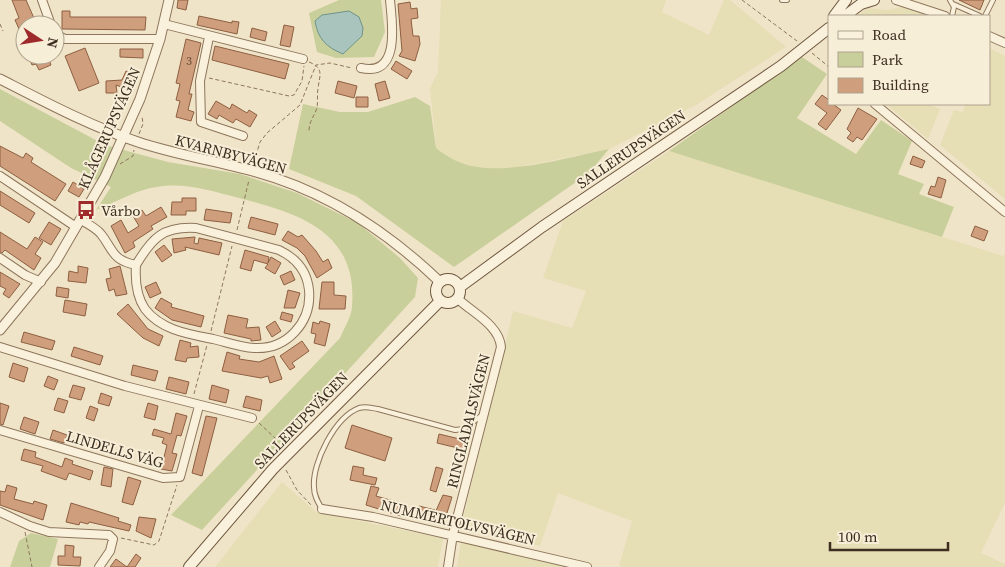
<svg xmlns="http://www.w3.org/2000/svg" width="1005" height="567" font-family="'Source Serif 4',serif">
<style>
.farmland{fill:#e6deb5}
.green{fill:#c9cf9b}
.water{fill:#a9c4bc;stroke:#6f938a}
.building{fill:#cf9f7d;stroke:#8d5f41}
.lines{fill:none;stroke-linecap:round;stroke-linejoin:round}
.service-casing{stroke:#8d765c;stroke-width:6}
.minor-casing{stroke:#8d765c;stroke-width:10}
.tertiary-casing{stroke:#8d765c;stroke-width:11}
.secondary-casing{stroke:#6f573f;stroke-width:12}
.path{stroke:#8d765c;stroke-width:1;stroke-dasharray:4 2.5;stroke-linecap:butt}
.service{stroke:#faf1dc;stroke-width:4}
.minor{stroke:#faf1dc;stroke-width:8}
.tertiary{stroke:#faf1dc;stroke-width:9}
.secondary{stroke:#faf1dc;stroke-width:10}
.labels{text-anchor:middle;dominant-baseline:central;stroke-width:4;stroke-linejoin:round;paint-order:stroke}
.number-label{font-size:12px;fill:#624a37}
.street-label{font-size:15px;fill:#3d2e20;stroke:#f7eed8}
.poi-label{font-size:15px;fill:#3d2e20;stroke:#f7eed8;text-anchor:start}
</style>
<rect width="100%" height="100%" fill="#f0e4c8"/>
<path class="farmland" d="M441,0H666L662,12L709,35L724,0H730L786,47L696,105L609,149L509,169H487L459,163L436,148L430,88L438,72Z
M907,6L927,16H857L868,8L888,10Z
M989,48L1005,56V199L940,145L954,110L963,112L965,104H989Z
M886,104H929L940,109L928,139Z
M669,151L1003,256L1005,253V503L981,553L1005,564V567H623L619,566L632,521L558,493L540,546L461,528L513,311L572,328L586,291L543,278L563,221Z
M282,482L316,512L443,538L438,567H215Z
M461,541L572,567H457Z"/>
<path class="green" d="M339,0H381L385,32L374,57L336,58L317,52L309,13Z
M802,57L827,74L797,118L856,154L881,120L912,141L898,174L924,184L919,194L954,207L942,237L669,151Z
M0,89L105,145L168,162L240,174L297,193L358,223L400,258L418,278L415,297L202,530L171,515L340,338C344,328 352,316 352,306C358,231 298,213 239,198C211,191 185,182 157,187C138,189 114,203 96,210L111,187L71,168L0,121Z
M415,97L430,106L436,148C443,153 451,159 459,162C499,179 567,157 609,149L589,173L454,267L356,196L289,169L303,104L340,112H368Z
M31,533L58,539L50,567H10L19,541Z"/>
<path class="water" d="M349,11L359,17L363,28L362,36L343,54C326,47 318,39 315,21L322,15Z"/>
<path class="building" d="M12,0H26L37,25H25V29L20,31L15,20L19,18Z
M178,0H188L186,10L177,8Z
M959,0H984L980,10Z
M410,2L411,9L417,8L418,18L411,19L413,36H419L420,44L415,61L399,56L402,51L398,4Z
M62,11H70V17H146L145,30L62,29Z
M199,16L232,23V21L239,22L237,34L197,25Z
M284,25L294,27L290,47L280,45Z
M252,28L267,32L265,41L250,37Z
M186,39L201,43L189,94H192L188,110L194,112L191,121L176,117L180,101L176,100L180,84L176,83Z
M215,46L289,64L285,79L212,60Z
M85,48L99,83L79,91L65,56Z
M120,49H143V58L120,57Z
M28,55H47L51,65L39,70L36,64L32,65Z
M396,61L412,71L407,79L391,69Z
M126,71L136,75L129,90L116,85L117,93H106V81L122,80Z
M338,81L357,86L354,98L335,93Z
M385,81L390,98L379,101L375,84Z
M822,95L829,100V104H833L841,110L826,130L818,124L827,113L815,104Z
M356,97H368V107H356Z
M216,101L230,109L232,104L247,113L249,110L257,115L250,127L236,119L233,123L219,115L217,119L208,114Z
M858,108L877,119L862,140L857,137L853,142L847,138L851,133L847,129Z
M0,146L23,158L26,153L33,158L31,162L66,184L55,201L0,166Z
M913,156L925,161L922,168L910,164Z
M938,177L946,180L941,198L928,194L931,186L935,187Z
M73,182L84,189L79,197L68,191Z
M0,191L35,213L29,223L0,205Z
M182,198H196V211H186V215H171L172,202H182Z
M161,207L167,217L151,226L153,229L133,242L135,247L125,253L111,226L121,220L128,233L139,226L133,216L142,210L146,216Z
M206,209L232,213L230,223L204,220Z
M251,217L278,224L275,235L248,228Z
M49,222L61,229L51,245L39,238Z
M975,226L988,231L984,241L971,236Z
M288,231L298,237L302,235L316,251L323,262L328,259L332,268L317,278L305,256L297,248L282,240Z
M0,232L27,249L35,237L43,242L35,254L41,258L34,270L5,250L2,253L0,252Z
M195,237L194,243L198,244L199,238L222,243L219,255L185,247L186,250L174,253L172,239Z
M164,245L172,255L162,262L155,252Z
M245,250L269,257L268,263L271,257L281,263L275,274L265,268L268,264L254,260L251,271L240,268Z
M78,266L88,268L86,283L68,281L69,271L78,273Z
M120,266L127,294L116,296L114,289L109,291L106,279L111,278L109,269Z
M291,271L295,280L284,285L280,276Z
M0,272L20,284L9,298L3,294L6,289L0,286Z
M156,282L161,293L150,298L145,287Z
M322,282H334V295L346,296L345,309H319Z
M57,287L69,289L68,298L56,296Z
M288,290L300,293L295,308H284Z
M161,298L172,304L171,307L204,316L201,327L172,320L155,308Z
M65,300L87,304L85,316L63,312Z
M128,304L148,329L163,336L159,346L143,338L117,314Z
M282,312L293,315L291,322L280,319Z
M228,315L248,319L246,328L259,327L261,340L251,341V339L224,333Z
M275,321L281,331L272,337L266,327Z
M320,321L330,324L325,346L314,343L316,334L311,333L313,322L319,324Z
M24,332L55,341L52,350L21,342Z
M180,340L191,343L190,347L198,346L199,357L187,358L186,362L175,360Z
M302,341L309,351L292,363L295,367L290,370L280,356Z
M74,347L103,356L100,365L71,356Z
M227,352L240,356L239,359L259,362L274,356L282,379L270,383L268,376L261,378L222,371Z
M13,363L28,368L24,382L9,377Z
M133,365L158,371L155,381L131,375Z
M48,376L58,380L54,390L44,386Z
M169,377L189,382L186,394L166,389Z
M73,385L85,388L81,400L69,397Z
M212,385L229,390L226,403L209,399Z
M101,393L112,397L109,406L98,403Z
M246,396L262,400L260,411L243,407Z
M58,398L68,401L64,413L54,410Z
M0,403L9,406L3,425L0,424Z
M148,403L158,406L155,420L144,417Z
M90,406L98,409L94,421L86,418Z
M176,413L187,416L181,436L177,435L172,453L177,454L172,471L161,469L167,445L162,443L164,438L152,435L154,429L171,434Z
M206,416L217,418L202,476L192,473Z
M24,417L39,422L35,434L20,429Z
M352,425L392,438L385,461L345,448Z
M53,430L67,435L64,443L50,439Z
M439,434L468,441L466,450L437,443Z
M89,436L102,440L99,449L86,446Z
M24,449L36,452L35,457L62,467L65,458L73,461L72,464L93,471L90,480L69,473L66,480L41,471L43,466L21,460Z
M353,466L364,468L363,475L377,478L375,485L350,480Z
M104,467L113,469L111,487L101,485Z
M436,467L443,469L436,492L430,490Z
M128,477L141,481L133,505L122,502Z
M7,485L17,488L14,499L33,504L34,501L47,505L43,520L0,505V491L5,492Z
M371,486L379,488L376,496L404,504L401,516L366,505Z
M443,495L452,497L446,516L435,513Z
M71,503L119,518L118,521L131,525L129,531L89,522L88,524L80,522L79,525L66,522Z
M419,506L435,510L432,522L416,519Z
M139,517L156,519L151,538L136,531Z
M65,545L74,546L73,557H81L80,566L58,565V556H65Z
M136,554L141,558L135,567H110L116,559L127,567Z"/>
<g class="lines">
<g class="service-casing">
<path id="service" d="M782,0H787
M950,0L954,7L952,16
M953,4L980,16
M985,16L993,0
M322,509C318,502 314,496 314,487C312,463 335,417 359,408C366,406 371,408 378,409L455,430L464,429L482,415"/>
</g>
<g class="minor-casing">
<path id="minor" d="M42,0L51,25
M896,0L945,16
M164,24L303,59
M55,34L65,39H160
M989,36L1005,43
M209,37L200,81L201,122L243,136
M361,68C401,77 392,23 390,0
M875,104L1005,212
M0,176L76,227
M81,220C88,224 96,228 101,234C114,251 112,260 136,265C152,238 163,226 196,228L279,250C296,258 307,271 309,290C312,322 287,350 254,348C240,347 226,342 213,339C188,334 161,330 145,309C136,296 135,280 136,265
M0,258L25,275L41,282
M0,347L125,386L252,418
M0,430L163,478L180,477L199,406
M322,509L373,517L587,567
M0,512L30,526L49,532L109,535L113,539L110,551L99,567
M448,567L453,534L501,347C499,325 473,313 458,299"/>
</g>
<g class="tertiary-casing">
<path id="tertiary" d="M0,79C45,102 90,126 138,142C177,155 217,161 256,172C328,192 387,231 440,282
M0,330L55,263L105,177L140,99L160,39L169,0"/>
</g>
<g class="secondary-casing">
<path id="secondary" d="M834,16L846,0
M845,16L861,4L874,0
M436 291a12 12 0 1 1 24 0a12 12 0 1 1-24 0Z
M460,287L542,227L781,66L829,28
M189,567L273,469L440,301"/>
</g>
<path class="path" d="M742,0L797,41
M0,24L3,31
M812,53L829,67
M309,62C324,68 320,75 318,88C317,95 318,102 317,108C314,117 309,121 309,131
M209,78L289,96L294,95L302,81L304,66
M113,123L114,120L123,116
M139,134L143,124L142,116
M104,156L107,139
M254,162L260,142L267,133L300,105L316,65L330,63L352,68
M120,164L133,156L134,150
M237,230L249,180
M211,331L232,246
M194,394L207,345
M259,423L275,438L279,449
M286,470L297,490L312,506
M25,532L32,567
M121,538L154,545L159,541L177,485"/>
<use href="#service" class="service"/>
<use href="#minor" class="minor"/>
<use href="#tertiary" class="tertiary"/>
<use href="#secondary" class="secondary"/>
</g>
<defs>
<g id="bus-bare" transform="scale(1.5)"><path d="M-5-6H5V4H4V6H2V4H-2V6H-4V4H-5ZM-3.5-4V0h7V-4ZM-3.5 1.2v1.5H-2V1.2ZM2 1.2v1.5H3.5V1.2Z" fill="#9e2a2b" stroke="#f7eed8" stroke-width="2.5" paint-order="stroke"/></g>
</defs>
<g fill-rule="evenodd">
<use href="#bus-bare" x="86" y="210"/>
</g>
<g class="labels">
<g class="number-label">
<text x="189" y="61">3</text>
</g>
<g class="street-label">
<text transform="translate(109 128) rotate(-66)">KLÅGERUPSVÄGEN</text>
<text transform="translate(631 149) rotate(-34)">SALLERUPSVÄGEN</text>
<text transform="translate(231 154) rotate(15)">KVARNBYVÄGEN</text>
<text transform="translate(301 420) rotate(-46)">SALLERUPSVÄGEN</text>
<text transform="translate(468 421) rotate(-76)">RINGLADALSVÄGEN</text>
<text transform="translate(115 449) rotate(16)">LINDELLS VÄG</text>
<text transform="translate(458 522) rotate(13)">NUMMERTOLVSVÄGEN</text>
</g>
<g class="poi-label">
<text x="101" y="210">Vårbo</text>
</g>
</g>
<rect x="828" y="15" width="162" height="90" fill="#f7eed8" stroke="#ada18e"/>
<rect x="838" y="31" width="25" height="8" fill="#faf1dc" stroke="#ada18e"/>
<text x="872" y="40" font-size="15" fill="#3d2e20">Road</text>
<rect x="838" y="52" width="25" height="15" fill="#c9cf9b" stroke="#ada18e"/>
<text x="872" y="65" font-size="15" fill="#3d2e20">Park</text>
<rect x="838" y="78" width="25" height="15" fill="#cf9f7d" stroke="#ada18e"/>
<text x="872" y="90" font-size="15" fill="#3d2e20">Building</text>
<g transform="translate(40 40) rotate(102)"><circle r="24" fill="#f7eed8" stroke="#ada18e"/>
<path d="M0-4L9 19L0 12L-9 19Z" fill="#9e2a2b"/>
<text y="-8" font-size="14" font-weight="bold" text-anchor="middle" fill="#3d2e20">N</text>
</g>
<path d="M830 542v8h118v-8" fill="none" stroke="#3d2e20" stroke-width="2.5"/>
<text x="838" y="542" font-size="15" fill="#3d2e20" stroke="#f7eed8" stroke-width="4" paint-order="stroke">100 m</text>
</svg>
